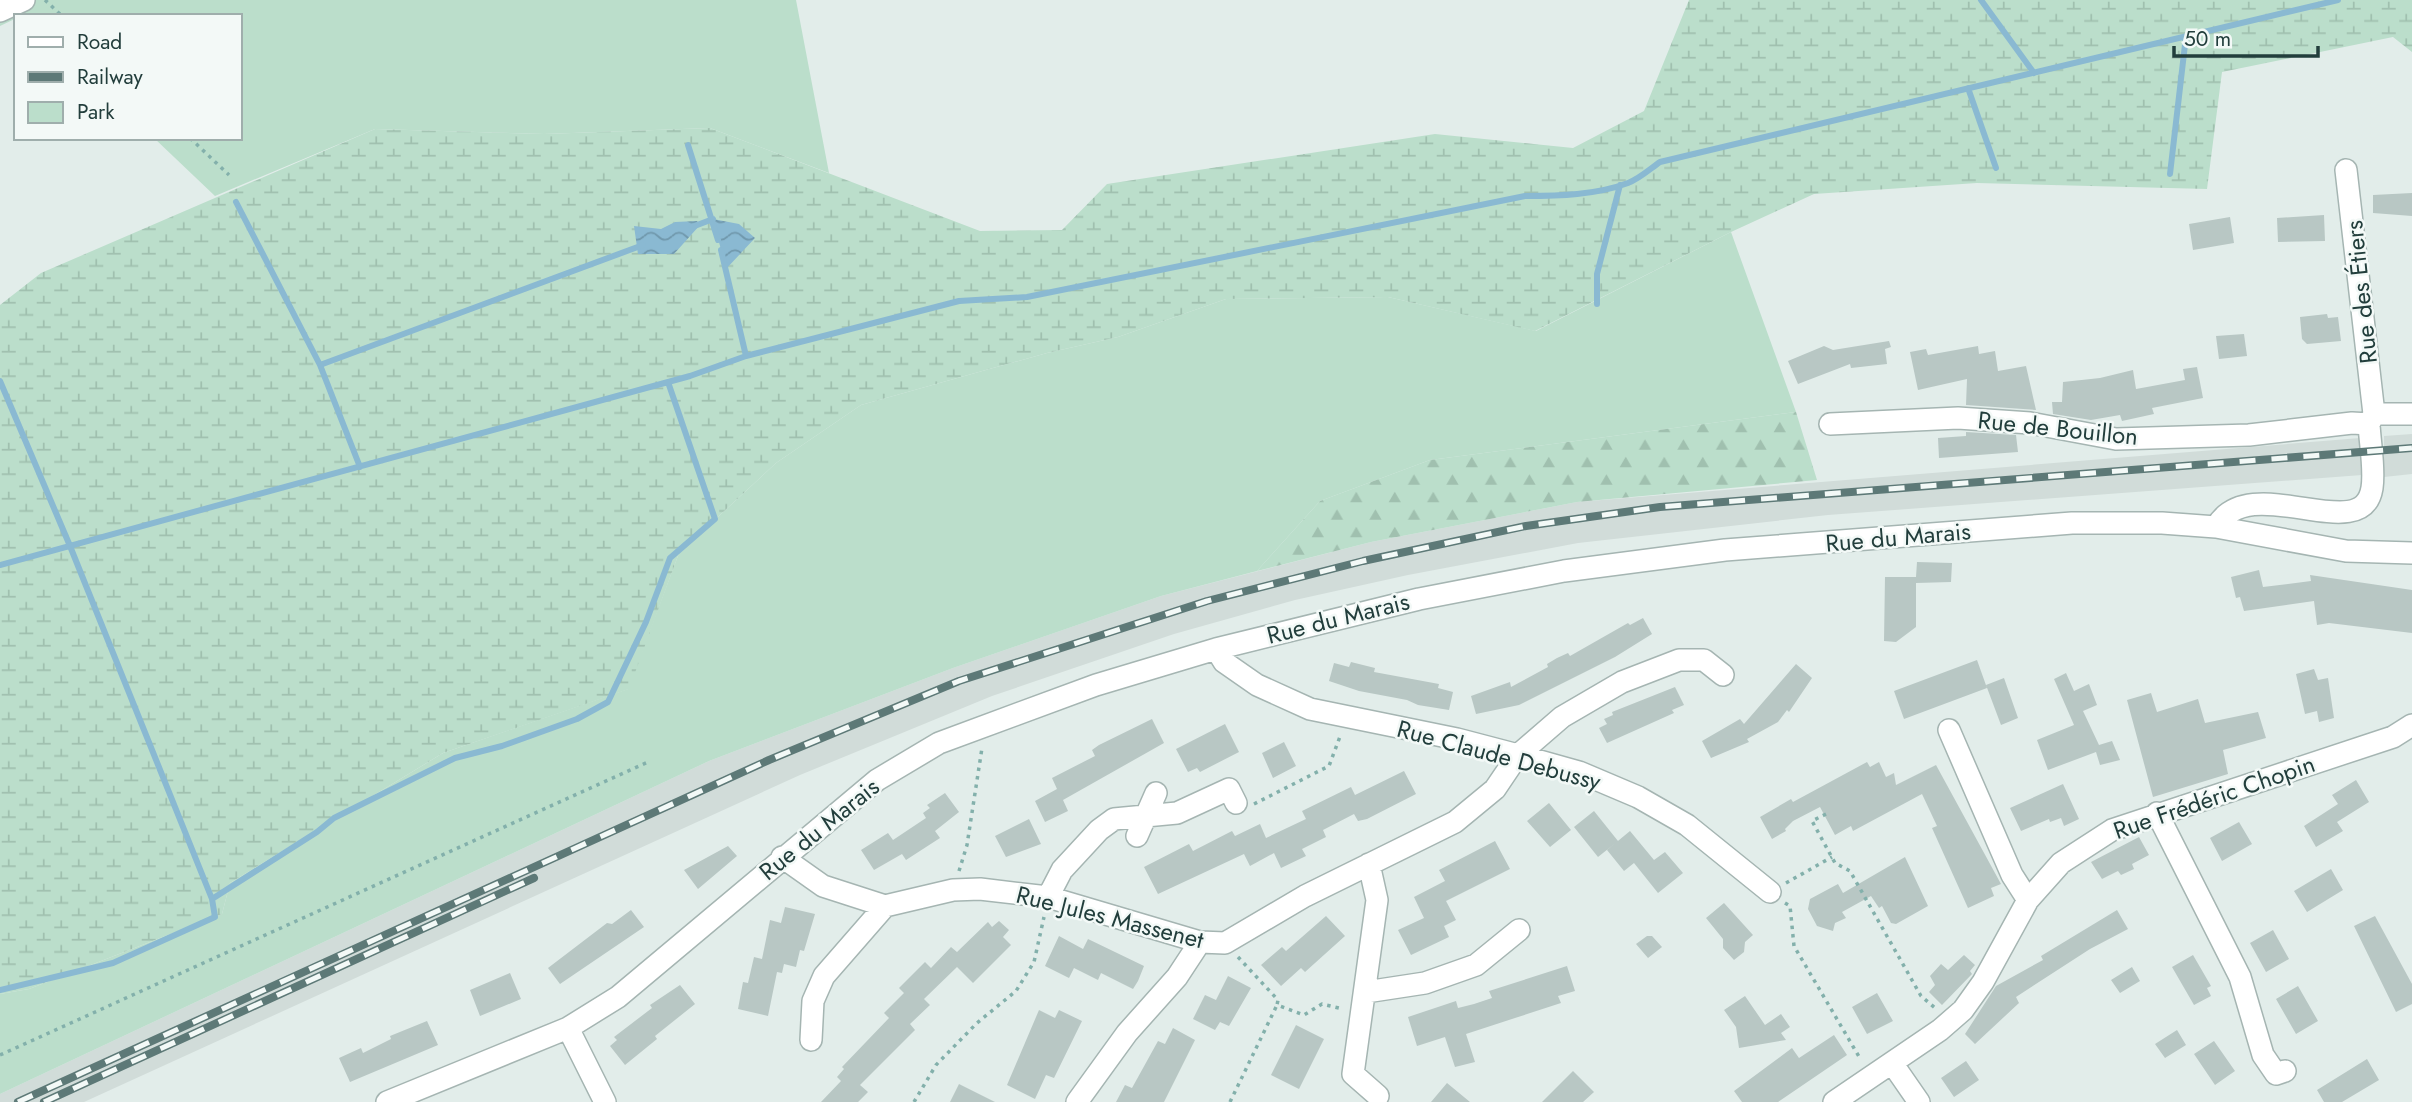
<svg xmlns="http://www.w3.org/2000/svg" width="2412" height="1102" font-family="Jost,sans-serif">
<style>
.built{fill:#d1dcd9}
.green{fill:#bbdecb}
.forest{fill:url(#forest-firs)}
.wetland{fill:url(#wetland-marsh)}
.water{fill:url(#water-waves)}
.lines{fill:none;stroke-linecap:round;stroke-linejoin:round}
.stream{stroke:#8ab9d2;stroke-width:6}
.building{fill:#b8c7c4}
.minor-casing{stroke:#a5b5b2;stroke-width:24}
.path{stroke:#83b0ab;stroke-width:3.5;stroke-dasharray:3.5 5;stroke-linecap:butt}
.minor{stroke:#fff;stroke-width:21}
.rail-casing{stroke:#5d7977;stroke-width:8}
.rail{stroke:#f3f9f7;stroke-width:5;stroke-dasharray:16;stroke-linecap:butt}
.labels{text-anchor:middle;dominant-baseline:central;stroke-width:5;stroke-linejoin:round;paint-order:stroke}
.street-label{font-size:24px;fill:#223e3c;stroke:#f3f9f7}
</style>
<defs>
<pattern id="forest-firs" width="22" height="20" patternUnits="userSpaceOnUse" patternTransform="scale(1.75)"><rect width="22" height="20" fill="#bbdecb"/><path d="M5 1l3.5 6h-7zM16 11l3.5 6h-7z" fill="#a0c0af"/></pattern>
<pattern id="wetland-marsh" width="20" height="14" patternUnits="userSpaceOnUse" patternTransform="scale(1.75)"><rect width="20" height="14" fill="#bbdecb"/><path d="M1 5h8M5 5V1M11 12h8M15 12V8" fill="none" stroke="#a0c0af"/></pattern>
<pattern id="water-waves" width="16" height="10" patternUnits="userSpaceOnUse" patternTransform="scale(1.75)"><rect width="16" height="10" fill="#8ab9d2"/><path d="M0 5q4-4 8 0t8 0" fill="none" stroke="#7098ac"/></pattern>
</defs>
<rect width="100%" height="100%" fill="#e2edea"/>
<path class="built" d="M2412,434V474L2384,477V436Z
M2360,438L2362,475L1828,515L1578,543L1408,575L1295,600L1174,634L992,696L800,775L84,1102H0V1094L709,761L953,668L1161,596L1371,542L1577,502Z"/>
<path class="green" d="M0,0H796L829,173L710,128L544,134L375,129L215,196L154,138H240V16L23,15L0,26Z
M1731,232L1796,412L1430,460L1320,501L1257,571L1161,596L953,668L709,761L0,1094V994L29,989L222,914L230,883L443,753L628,689L679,553L776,463L861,405L1047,353L1118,337L1226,299L1388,297L1536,331Z"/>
<path class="forest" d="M1796,412L1817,480L1577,502L1371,542L1257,571L1320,501L1430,460Z"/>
<path class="wetland" d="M1689,0H2412V52L2393,37L2222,72L2207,189L1977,183L1814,194L1731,232L1535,331L1388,297L1226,299L1118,337L1047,353L861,405L776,463L679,553L629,689L443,753L230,883L222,914L29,989L0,994V305L41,273L375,129L544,134L710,128L980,231L1062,230L1107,184L1435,134L1573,148L1644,111Z"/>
<path class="water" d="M713,219L739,224L755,238L726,269Z
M697,221L700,225L674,254H638L634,226L661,229L675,222Z"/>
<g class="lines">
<path class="stream" d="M1981,0L2034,73
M1968,88L1996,168
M688,145L718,240
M2170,174L2186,36
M236,202L320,365L360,467
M692,227L713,219
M721,250L746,356
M1597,304V274L1620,185
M320,365L643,245
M0,381L70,546L212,899
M0,565L690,376L746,356L959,301L1027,297L1525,196C1559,196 1596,195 1628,183C1639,179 1650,169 1660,162L2338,0
M0,990L113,963L215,917L212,899L317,832L334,818L455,758L502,746L577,719L608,702L646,622L670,558L715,519L668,382"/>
</g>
<path class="building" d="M2412,193V216L2373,213V195Z
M2324,215L2325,241L2278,242L2277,218Z
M2230,217L2234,243L2193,250L2189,224Z
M2327,314L2328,318L2338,317L2341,341L2307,344L2302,339L2300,317Z
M2244,334L2247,356L2219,359L2216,336Z
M1889,341L1891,347L1885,349L1887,364L1851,368L1850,364L1798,384L1788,361L1824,346L1833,350Z
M1978,346L1979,354L1995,351L1998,371L2026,366L2036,410L1966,405L1967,379L1918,390L1910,352L1926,349L1928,355Z
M2197,367L2203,398L2152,408L2154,414L2122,421L2120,415L2091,420L2053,414L2052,402H2062L2063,382L2100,378L2133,370L2136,389L2185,380L2183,369Z
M1966,432L2016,435L2018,452L1939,458L1938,438L1966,436Z
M1917,562L1952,563L1951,582L1916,583V627L1896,642L1884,641L1885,577H1916Z
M2259,570L2263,587L2311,581L2310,575L2412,590V633L2329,623L2317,625L2314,601L2244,611L2240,597L2236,598L2231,577Z
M1643,618L1652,634L1615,657L1519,705L1476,714L1471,696L1510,682L1511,687L1548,667L1547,664L1557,658L1568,653L1570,656L1628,623L1630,625Z
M1977,660L1987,688L1904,719L1894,691Z
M1351,662L1375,668L1374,672L1439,684L1438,688L1453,692L1449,710L1418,705L1407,700L1359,691L1329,681L1334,663L1349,667Z
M1796,664L1812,678L1789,712L1787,710L1778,722L1747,739L1749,742L1711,758L1702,741L1740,719L1744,724Z
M2314,669L2318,680L2328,678L2334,718L2319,722L2317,711L2305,714L2296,674Z
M2066,673L2074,691L2089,684L2097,705L2083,711L2099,745L2112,741L2120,760L2100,765L2096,752L2048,770L2037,740L2074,725L2054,679Z
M2004,678L2018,718L2001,725L1986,685Z
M1675,687L1684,705L1672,710L1674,713L1607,743L1599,728L1607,724L1604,719L1613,715L1612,712Z
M2151,693L2157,712L2198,699L2205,723L2258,712L2266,738L2223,750L2228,774L2153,797L2127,700Z
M1152,719L1164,743L1063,800L1068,811L1045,822L1035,801L1057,789L1052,778L1095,756L1092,750L1099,745Z
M1225,724L1239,752L1200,772L1197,768L1188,772L1176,749Z
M1284,742L1296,766L1273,778L1262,753Z
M1867,762L1870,767L1879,762L1886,777L1894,773L1896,785L1936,765L2001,884L1991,888L1994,896L1968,908L1932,828L1937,826L1922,794L1853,831L1851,826L1835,835L1820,807L1793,821L1785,829L1786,831L1772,839L1760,817L1791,799L1793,802Z
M1404,771L1416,794L1367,819L1358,821L1354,814L1323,830L1326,837L1302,849L1306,856L1281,868L1274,853L1250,866L1244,854L1158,894L1144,867L1189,844L1193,851L1232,831L1235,836L1260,824L1266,838L1306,819L1302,811L1351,787L1355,795Z
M2356,780L2369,802L2337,822L2343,831L2316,847L2304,826L2338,804L2332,795Z
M2063,784L2079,819L2064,826L2061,818L2050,822L2049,819L2021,831L2010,808Z
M945,793L959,812L935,831L940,838L906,860L902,854L874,870L861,850L888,833L893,840L926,818L923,813L930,808L927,805Z
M1549,803L1571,830L1550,847L1527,821Z
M1594,811L1618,841L1598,857L1574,827Z
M1029,819L1041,844L1006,857L995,836Z
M2239,822L2252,844L2222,861L2210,838Z
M1630,831L1654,860L1665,852L1683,873L1658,893L1634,863L1624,871L1607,850Z
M2139,837L2149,855L2132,864L2134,869L2121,875L2118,871L2102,879L2091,862Z
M1495,841L1510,869L1446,901L1456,920L1444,926L1449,937L1411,955L1398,930L1424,918L1414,897L1445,881L1439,870Z
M728,846L737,856L698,889L684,870Z
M1905,857L1928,906L1896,924L1891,923L1882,906L1879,908L1871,896L1842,912L1846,918L1835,923L1833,931L1817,926L1808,909L1810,899L1838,884L1843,893Z
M2331,869L2343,890L2307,912L2294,891Z
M1724,903L1753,935L1745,942L1744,952L1734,960L1723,948V939L1706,918Z
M785,907L815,914L804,951L800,950L796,967L784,964L782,973L777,972L768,1016L738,1009L743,982L748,983L754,957L762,959L770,920L781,923Z
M631,910L644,927L560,984L548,968L607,923L612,924Z
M2117,910L2128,929L2090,949L2016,997L2019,1003L1975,1044L1965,1034L1996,986L2043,960L2041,956Z
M1326,916L1345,936L1305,972L1301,968L1281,986L1261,965L1282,947L1286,951Z
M2375,916L2412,984V1004L2396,1012L2354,926Z
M999,921L1009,930L1003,937L1011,945L973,983L957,967L924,999L930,1005L910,1024L915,1030L860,1085L868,1092L858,1102H821L841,1081L837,1077L844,1069L842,1067L889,1018L884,1013L904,993L899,988L925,962L931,968L951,947L957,952L988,922L992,927Z
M2273,930L2289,959L2266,972L2250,943Z
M1059,936L1083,949L1088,939L1144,966L1138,981L1133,989L1101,973L1098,980L1074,968L1069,978L1045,966Z
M1647,936H1652L1662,947L1648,958L1636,944Z
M1964,955L1975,965L1970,971L1972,974L1942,1005L1929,992L1935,985L1930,976L1941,964L1948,970Z
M2193,955L2211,986L2207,988L2211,996L2194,1005L2172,967Z
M1567,966L1575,991L1558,996L1561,1003L1466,1034L1475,1062L1455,1067L1445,1037L1417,1046L1408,1017L1456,1001L1458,1008L1474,1004L1492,998L1489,991Z
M2132,967L2140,981L2120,993L2111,980Z
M510,973L521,999L480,1016L470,990Z
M1228,976L1251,988L1229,1026L1220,1022L1215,1030L1193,1019L1205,995L1216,1000Z
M680,985L695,1004L655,1036L657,1039L625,1065L610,1046L617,1040L614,1037L652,1008L650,1005Z
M2298,986L2318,1021L2296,1034L2276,999Z
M1877,993L1893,1021L1867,1034L1852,1007Z
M1745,996L1765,1025L1781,1014L1790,1027L1781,1033L1786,1040L1739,1048L1736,1027L1724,1010Z
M1039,1010L1055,1018L1059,1010L1082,1021L1054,1078L1046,1075L1035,1099L1007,1085Z
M427,1021L438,1045L350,1082L339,1058L361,1048L363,1053L391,1039L390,1036Z
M1296,1025L1324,1039L1299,1089L1271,1075Z
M1173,1028L1195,1040L1164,1102H1116L1125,1085L1132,1088L1158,1041L1165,1044Z
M2177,1030L2186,1045L2165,1058L2155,1044Z
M1834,1035L1847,1055L1778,1102H1742L1734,1091L1792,1048L1799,1058Z
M2214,1041L2235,1071L2215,1085L2194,1054Z
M2367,1059L2379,1080L2342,1102H2324L2317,1090Z
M1966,1061L1979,1080L1954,1097L1941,1078Z
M1573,1071L1594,1092L1583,1102H1542Z
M1447,1083L1470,1102H1431Z
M959,1084L995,1102H950Z"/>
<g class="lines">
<g class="minor-casing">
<path id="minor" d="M0,11L24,0
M2346,170L2374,414
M1830,424L1958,418L2030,423L2116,439L2249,435L2352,423L2369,424
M2216,527C2250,468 2362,549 2372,488C2375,469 2370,444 2369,424L2374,414H2412
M1216,649L1224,662L1257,685L1310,709L1457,739L1518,755L1579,772L1638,797L1687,825L1770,892
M1949,730L2012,875L2028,900
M2157,813L2240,977L2263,1055L2276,1074L2285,1071
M1137,836L1156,793
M782,857L823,886L885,906L953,890L980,889L1048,897L1200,942L1225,943L1305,896L1455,822L1495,789L1518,755L1562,717L1622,682L1679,660H1704L1723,675
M1369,864L1377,900L1353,1074L1378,1096
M1048,897L1062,870L1099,830L1114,819L1177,813L1229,789L1236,803
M1366,992L1425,983L1476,965L1519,930
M568,1028L605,1102
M811,1040L813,1001L824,976L885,906
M1892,1063L1919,1102
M387,1102L568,1028L618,997L877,780L939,743L1096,685L1216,649L1419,599L1564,571L1725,550L2072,523H2162L2216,527L2346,551L2412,553
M1077,1102L1127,1033L1177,977L1200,942
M1834,1102L1940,1030L1963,1010L1983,982L2028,900L2061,863L2112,830L2393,737L2412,725"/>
</g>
<path class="path" d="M45,0L62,16
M190,138L229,175
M1254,804L1329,766L1341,734
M1826,814L1812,821L1835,863L1850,871L1921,996L1935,1008
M959,871L967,845L982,748
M1786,883L1832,857
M1785,903L1790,906L1794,946L1861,1060
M1238,957L1278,1000L1277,1005L1304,1015L1322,1004L1343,1009
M0,1055L648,762
M914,1102L936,1065L977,1023L1016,991L1034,962L1044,917
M1230,1102L1277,1005"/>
<use href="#minor" class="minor"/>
<g class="rail-casing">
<path id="rail" d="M18,1102L769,760L959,681L1207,601L1363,561L1526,526L1660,507L2412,448
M44,1102L534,878"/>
</g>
<use href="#rail" class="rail"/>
</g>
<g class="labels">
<g class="street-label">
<text transform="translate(2361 292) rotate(-96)">Rue des Étiers</text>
<text transform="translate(2058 428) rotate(6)">Rue de Bouillon</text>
<text transform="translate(1898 537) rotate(-5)">Rue du Marais</text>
<text transform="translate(1338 618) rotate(-14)">Rue du Marais</text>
<text transform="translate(1499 755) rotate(15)">Rue Claude Debussy</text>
<text transform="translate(2214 797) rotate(-19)">Rue Frédéric Chopin</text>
<text transform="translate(819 829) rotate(-39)">Rue du Marais</text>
<text transform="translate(1110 917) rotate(14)">Rue Jules Massenet</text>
</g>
</g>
<rect x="14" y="14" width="228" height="126" fill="#f3f9f7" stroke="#9faeac" stroke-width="2"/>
<rect x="28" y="37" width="35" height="10" fill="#ffffff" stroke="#9faeac" stroke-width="2"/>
<text x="77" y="49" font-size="21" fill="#223e3c">Road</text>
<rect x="28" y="72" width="35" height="10" fill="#5d7977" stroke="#9faeac" stroke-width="2"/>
<text x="77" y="84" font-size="21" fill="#223e3c">Railway</text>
<rect x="28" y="102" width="35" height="21" fill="#bbdecb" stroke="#9faeac" stroke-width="2"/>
<text x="77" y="119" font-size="21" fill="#223e3c">Park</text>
<path d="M2174 46v10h144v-10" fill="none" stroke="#223e3c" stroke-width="3.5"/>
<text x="2184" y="46" font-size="21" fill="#223e3c" stroke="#f3f9f7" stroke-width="5" paint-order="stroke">50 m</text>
</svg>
